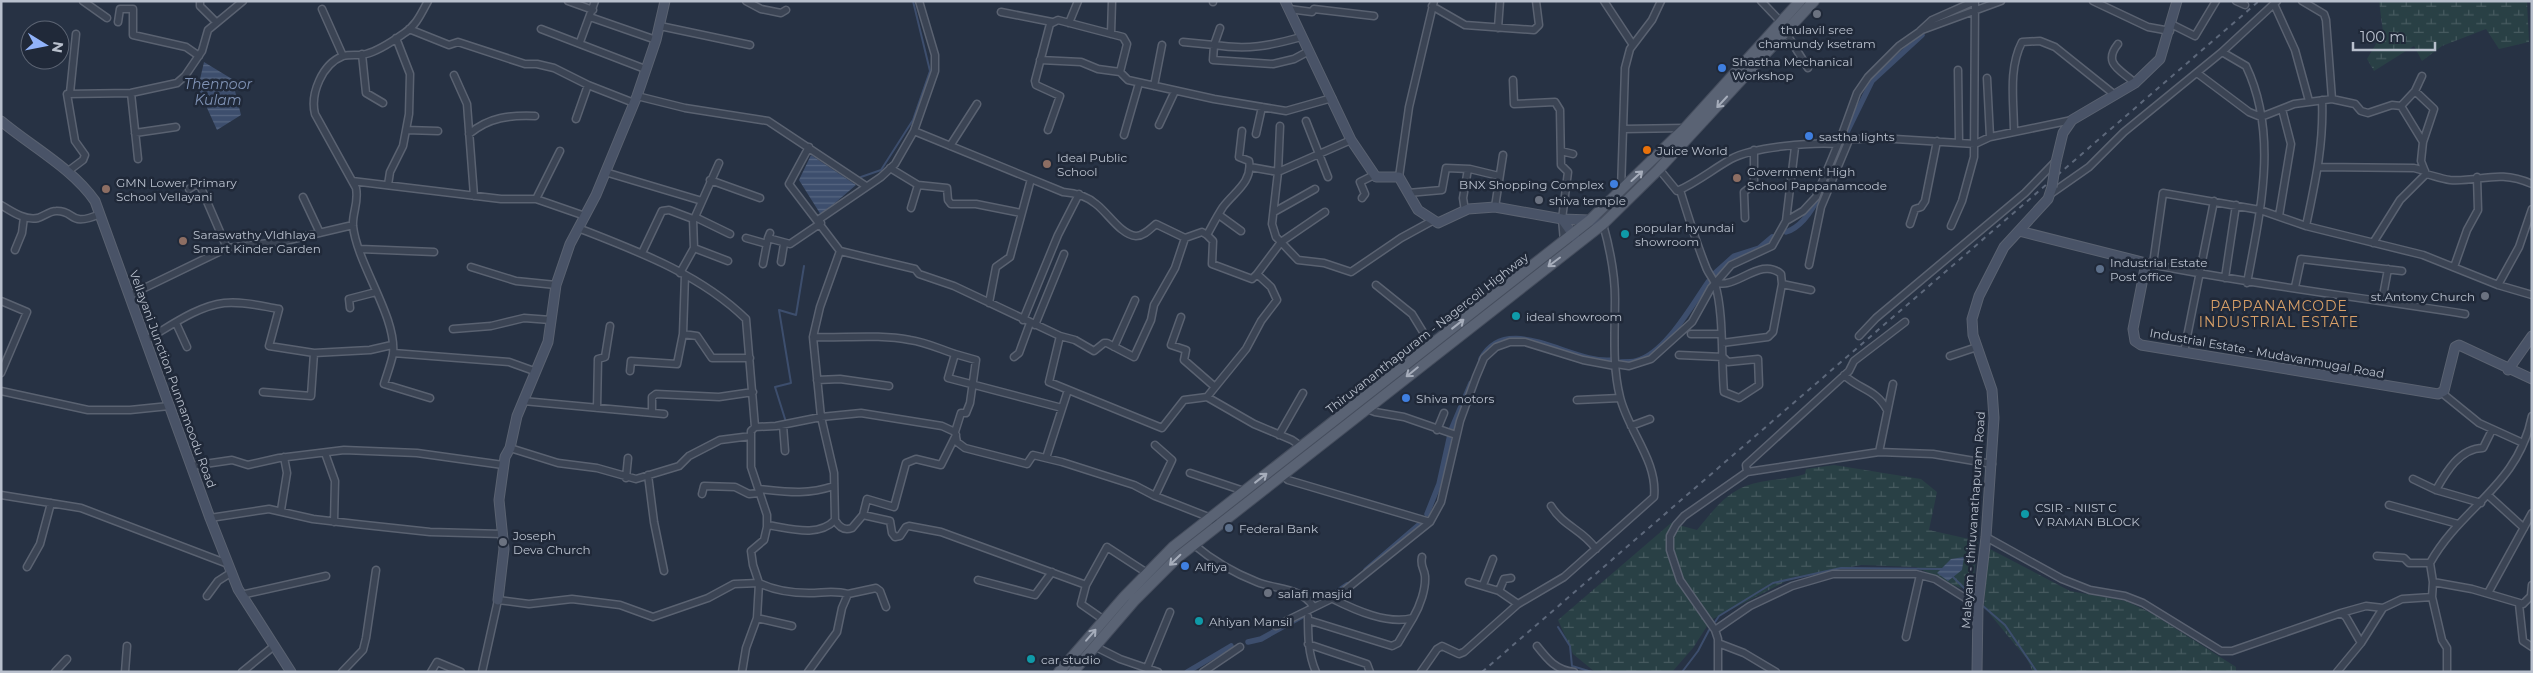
<svg xmlns="http://www.w3.org/2000/svg" width="2533" height="673" font-family="Montserrat,sans-serif">
<style>
.wetland{fill:url(#wetland-marsh)}
.water{fill:url(#water-rules)}
.lines{fill:none;stroke-linecap:round;stroke-linejoin:round}
.stream{stroke:#3d4e6d;stroke-width:2}
.canal{stroke:#3d4e6d;stroke-width:5.5}
.street-casing{stroke:#5a6271;stroke-width:9}
.secondary-casing{stroke:#5a6271;stroke-width:11}
.primary-casing{stroke:#454d5d;stroke-width:12}
.street{stroke:#3b4454;stroke-width:6}
.secondary{stroke:#495367;stroke-width:9}
.primary{stroke:#5a6374;stroke-width:10}
.rail{stroke:#5d687b;stroke-width:2;stroke-dasharray:5 5;stroke-linecap:butt}
.secondary-bridge-casing{stroke:#5a6271;stroke-width:11;stroke-linecap:butt}
.secondary-bridge{stroke:#495367;stroke-width:9}
.oneway{stroke:#a6adbb}
.worship-dot{fill:#6b7280;stroke:#202939;stroke-width:2}
.shop-dot{fill:#3f7fe0;stroke:#202939;stroke-width:2}
.food-dot{fill:#e8710a;stroke:#202939;stroke-width:2}
.education-dot{fill:#8d6e63;stroke:#202939;stroke-width:2}
.culture-dot{fill:#0f9aa8;stroke:#202939;stroke-width:2}
.service-dot{fill:#5c6f8a;stroke:#202939;stroke-width:2}
.labels{text-anchor:middle;dominant-baseline:central;stroke-width:5;stroke-linejoin:round;paint-order:stroke}
.poi-label{font-size:12px;fill:#b9c0cd;stroke:#202939;text-anchor:start}
.street-label{font-size:12px;fill:#b9c0cd;stroke:#202939}
.water-label{font-size:14px;font-style:italic;fill:#8093b5;stroke:#202939}
.neighbourhood-label{font-size:14px;letter-spacing:1px;fill:#d9a068;stroke:#202939}
</style>
<defs>
<pattern id="wetland-marsh" width="20" height="14" patternUnits="userSpaceOnUse" patternTransform="scale(1.25)"><rect width="20" height="14" fill="#294045"/><path d="M1 5h8M5 5V1M11 12h8M15 12V8" fill="none" stroke="#465a5f"/></pattern>
<pattern id="water-rules" width="6" height="5" patternUnits="userSpaceOnUse" patternTransform="scale(1.25)"><rect width="6" height="5" fill="#3d4e6d"/><path d="M0 2.5h6" fill="none" stroke="#576681"/></pattern>
</defs>
<rect width="100%" height="100%" fill="#273244"/>
<path class="wetland" d="M2379,1H2527L2529,42L2499,49L2486,29L2442,46L2422,61L2414,46L2374,71L2367,59L2383,32Z
M1834,465L1921,479L1937,492L1929,530L1978,541L1973,584L1960,588L1916,567L1861,565L1794,577L1711,620L1693,648L1672,672H1595L1573,654L1558,620L1671,523L1697,530C1715,508 1730,487 1760,482C1775,479 1790,479 1805,474L1806,469Z
M1988,548L2070,591L2126,601L2151,613L2236,667V672H2033L2027,659L1984,607Z"/>
<path class="water" d="M204,62L232,79L241,115L217,130L198,88Z
M811,155L856,185L821,215L799,180Z
M1964,557L1962,570L1948,581L1937,573L1951,559Z"/>
<g class="lines">
<path class="stream" d="M861,177L881,170L913,120L930,71L913,1
M786,422L775,387L791,383L779,310L796,315L804,266
M1953,577L1974,598
M1983,606L2005,625L2037,672
M1715,622L1719,616L1773,583L1841,568L1942,569
M1558,627L1570,646L1572,666L1592,672
M1682,672L1698,651L1709,630"/>
<path class="canal" d="M1950,15L1971,7
M1846,134L1872,81L1922,35
M1831,170L1841,146
M1786,232C1802,227 1813,209 1820,194
M1715,273L1734,256L1759,248L1772,237
M1481,359C1507,310 1573,365 1612,360
M1621,362C1626,362 1632,362 1636,361C1665,354 1692,305 1708,282
M1427,514L1439,484L1451,430L1471,383
M1366,570L1422,522
M1328,598L1347,585
M1248,642L1261,639L1302,616
M1187,672L1231,646"/>
<g class="street-casing">
<path id="street" d="M83,1L107,18
M200,1V6L216,22
M428,1C421,14 416,26 403,34C393,41 378,51 366,54C359,56 350,54 343,56C322,64 310,94 315,114L356,188C359,203 352,213 353,226C357,264 397,317 393,354C391,364 387,374 384,384L430,398
M568,1L593,10
M746,1L761,9L781,13L786,10
M1213,1V2
M1604,1L1633,45
M1761,1L1781,22
M2093,1L2148,27L2170,31
M2236,1L2245,5
M2302,1L2324,14L2326,20L2332,99
M2274,4L2295,50L2309,101
M1432,6L1465,25L1534,30L1539,25L1536,1
M322,9L343,56
M1289,9L1312,12L1314,9L1374,16
M1001,12L1052,22
M590,17L656,40
M118,22L120,9H133V35L186,47L199,56
M1069,23L1078,1
M2171,24L2195,36L2216,1
M660,26L750,45
M1498,28L1500,1
M409,29L449,45L458,42L525,64H537L554,68L588,85
M541,29L645,69
M1920,31L1932,20L1975,1
M1786,33L1808,68
M1111,34L1112,1
M1301,37C1269,46 1248,50 1214,45L1213,60L1273,64L1294,59L1309,51
M580,42L595,1
M1183,42L1214,45L1220,28
M2118,44C2102,64 2121,70 2135,83
M2222,52L2246,66C2279,135 2260,212 2247,283
M362,54L366,93L383,103
M1040,60L1081,62L1098,69L1120,72
M1958,70L1959,142
M2197,73L2249,112L2261,117L2294,104L2332,99L2355,104L2361,111L2368,113L2392,105L2401,106L2415,91L2422,76
M454,75L467,104L474,196
M1987,78L1990,137
M1513,80L1514,104L1555,102L1560,110L1561,165L1568,172L1562,219L1564,241
M1154,86L1162,45
M2415,91L2434,109L2423,142L2421,161L2426,174C2434,176 2442,179 2450,180C2481,182 2498,169 2532,184
M70,93L76,34
M131,93L138,159
M637,96L685,108L768,121L866,186
M2401,106L2423,142
M576,119L588,85L634,103
M1306,121L1328,177
M1159,125L1175,91
M1624,129L1685,128
M406,130L438,131
M1048,130L1060,96L1036,85L1035,81L1050,24L1058,20L1123,37L1127,44L1120,72L1128,80L1214,99L1286,111L1332,98
M914,131L1063,192C1075,193 1087,196 1096,204C1108,213 1121,235 1136,236C1144,236 1150,229 1156,224L1185,238
M2014,132C2014,102 2008,69 2022,42L2040,41L2055,47L2115,95
M135,133L176,127
M469,134C489,117 510,115 535,116
M1256,134L1262,107
M1124,135L1139,83
M1840,140L1857,93L1868,77L1899,46L1922,30L2001,1
M950,146L977,104
M809,147L789,184L840,251
M560,151L536,199L585,216
M1561,151L1573,154
M1250,167L1278,172L1351,140
M2319,167L2414,168L2425,171
M890,168L918,185
M1659,169L1677,191C1696,183 1713,169 1731,159C1753,147 1812,142 1838,144L1840,140L1879,138L1975,144L1990,137L2072,120
M67,172L83,160L85,155L75,141L67,94L131,93L177,83L185,76L202,51L208,30L243,1
M605,172L702,201
M1399,177L1409,107L1434,1
M710,180L760,198
M352,181L501,199H536
M388,185L390,172L403,146L409,114L410,74L396,38
M189,189L199,183L227,248
M1621,190L1625,68L1630,49L1652,20L1661,1
M1408,193L1442,190L1446,168L1470,169L1499,176
M2049,195L2089,167L2124,132L2222,52L2277,1
M303,197L320,233
M1362,198L1365,194L1360,182L1374,175
M1,205C11,211 25,221 38,218C44,216 50,211 56,211C76,210 68,228 100,214
M1495,207L1503,155
M911,208L918,185L947,188L948,200L951,204H976L1021,213
M1465,211L1463,198L1468,169
M1274,212L1315,189
M1325,212L1281,242L1298,260L1324,263L1351,272L1401,238L1432,221
M1219,215L1241,231
M2279,216L2291,144L2282,109
M695,217L730,234
M1745,218L1744,192L1754,184V150
M818,220L881,177L895,164L914,131L935,71V55L919,1
M1786,221L1795,147
M1910,224L1915,209L1921,207L1925,201L1937,141
M1951,226L1962,201L1974,157L1975,1
M2306,226C2315,183 2324,144 2322,100
M578,228C637,251 700,274 746,319L755,427
M770,233L768,238L790,244L821,223
M1207,235L1213,241L1212,264L1252,279L1257,274
M746,238L767,244
M2373,243L2400,200L2426,174
M694,248L728,261
M360,249L434,252
M15,250L22,233L24,217
M642,253L662,211L669,210L693,219L695,217L719,163
M781,262L784,244
M763,264L768,238
M2150,264C2254,285 2360,297 2465,314
M2153,264L2163,193L2260,210L2306,226L2423,255L2498,285L2532,295
M1809,265L1821,207L1849,140
M471,267L516,281L556,285
M2454,267L2467,230L2478,210L2477,177
M680,273L694,248L693,219
M2225,278L2236,205
M1715,283C1718,283 1724,284 1727,283C1744,280 1764,259 1781,274L1782,284L1773,332L1768,337L1722,343
M1782,284L1811,290
M1376,285L1412,314L1431,345
M2498,285L2519,247L2532,209
M2295,287L2301,259L2402,271
M130,295L227,248L285,241L353,225
M1,301L27,312L1,373
M2382,301L2388,269
M989,303L996,267L1010,257L1031,179
M350,308L349,299L376,292
M1181,317L1171,345L1186,350L1184,360L1215,387
M1023,320L1058,235L1079,194
M176,323L187,347
M1035,325L1064,254
M453,329L491,326L524,318L551,320
M683,334L697,336L712,358H750
M1691,334H1721
M1060,336L1075,340L1094,351L1104,343H1107L1134,357L1151,320L1154,305L1175,268L1185,238L1202,232L1207,235C1212,226 1217,216 1223,207C1233,193 1253,182 1249,161L1239,157L1242,131
M1859,336L1876,318L2025,193L2056,161
M813,337C845,338 879,334 910,340C925,342 940,349 955,354L948,378L1062,408
M146,340C169,327 197,306 224,303C242,301 261,306 279,309L269,346L314,353L370,350L392,345
M1114,347L1135,300
M2184,352L2214,201
M393,353L509,362L534,371
M1679,355L1723,357L1728,362L1758,359L1759,385L1739,398L1724,392C1721,360 1724,313 1715,284C1713,278 1708,273 1706,267C1696,242 1688,216 1680,190
M1950,356L1977,347
M1014,357L1019,353L1030,323
M1616,364L1629,366L1651,359L1692,322L1711,288L1731,265L1772,246L1786,221L1803,211L1816,197L1838,144
M630,371L631,361L677,364L683,334L685,275
M1844,375C1860,390 1876,389 1887,410
M817,380L840,379L889,386
M1,391L88,410H130L169,406
M263,392L311,396L314,353
M2442,393L2479,423L2523,443
M1207,397L1246,349L1261,321L1277,300L1271,287L1257,274L1281,242L1276,237L1272,224L1278,172L1280,126
M1577,400L1620,398
M523,401L664,414
M597,408L598,359L605,357L610,326
M1367,409L1375,412L1404,417L1456,435
M652,412V397L656,394L719,397L753,392
M783,425L785,451
M1631,426L1650,419
M1437,430L1444,413
M955,432L961,413H966L970,403L976,360L955,354
M1279,435L1303,393
M510,448L558,463L597,468L636,479L679,466L689,456L720,440L751,436
M1879,452L1893,384
M325,453L335,481L334,522
M1046,458L1068,390
M191,466L232,460L248,465L279,458L344,450L417,453L503,465
M1747,472L1746,465L1849,371L1854,361L1905,322
M1190,473L1244,491
M648,475L654,522L664,571
M1282,475L1288,480L1430,522
M626,478L628,458
M2413,479L2436,490L2481,503
M759,489C788,492 806,495 834,486
M2436,490C2446,472 2460,448 2483,448L2492,430
M702,494L704,486L735,487L749,494L759,493
M1,495L81,508L228,564
M1155,496L1172,460L1155,445
M2489,496L2524,528
M2389,505L2458,524
M1551,506C1564,527 1582,529 1596,549
M281,510L287,473L284,457
M863,515L867,499L894,507L906,463L916,459L941,465L956,435
M210,518L269,509L313,519L356,524L430,532L503,534
M767,525C789,528 818,538 835,520
M1986,537L2062,579L2090,590L2125,596L2143,603L2221,651H2232L2341,613L2346,617L2361,643
M1193,544C1212,560 1234,573 1257,582C1277,590 1300,587 1313,606
M2377,556L2404,558L2409,563H2430
M27,567L40,544L51,503
M978,580L1035,595L1052,572
M1469,582L1499,591L1518,604
M2433,582L2472,589L2523,604L2532,595
M1086,585L1107,547L1147,573
M1483,585L1493,559
M1499,591L1504,579L1511,578
M2488,593L2532,513
M848,594L876,588L880,591L886,607
M241,595L326,576
M2531,595L2532,585
M207,596L218,581L232,572
M1333,599C1355,610 1388,625 1413,618C1420,606 1426,589 1425,576C1424,567 1420,567 1422,557
M2519,604L2523,641L2532,647
M2341,613L2366,606L2383,608
M1308,617C1308,636 1308,654 1316,672
M757,618L759,583C775,591 790,593 809,593C823,593 834,590 848,594L842,608L837,632L808,672
M1104,620L1081,604L1086,585L941,532L909,526L906,527L900,536L895,537L892,533L890,521L863,515L852,528C844,531 839,527 835,520L834,473L821,417L813,337L820,307L840,251L915,269L919,274L954,286L1060,336L1049,382L1162,428L1184,400L1207,397L1254,424L1292,440L1302,447
M1308,620L1392,646L1398,643L1413,618
M1276,626L1339,595L1430,522L1441,502L1460,421L1476,377L1484,358L1496,347L1510,342H1525L1583,360L1615,366
M1715,630L1750,606L1792,586L1833,574H1916L1935,579L1978,606
M1906,637L1920,575
M1718,643L1744,653L1776,672
M1308,644L1367,664L1370,672
M1094,646L1120,659L1158,672
M1537,646C1548,660 1556,670 1574,672
M1147,668L1170,612
M55,672L67,659
M125,672L127,646
M242,672L274,646
M342,672L363,650L366,638L376,570
M431,672L437,662L461,672
M482,672L498,600L529,604L572,599L620,605L653,617L708,598L734,584L759,583L753,565L751,551L764,540L767,527V515L751,467V431L755,427L776,426L821,417L861,413L942,426L955,432L957,442L965,448L1027,464L1033,455L1062,462L1134,485L1155,496L1211,518L1217,525
M742,672L746,648L757,618L792,626
M1203,672L1240,647
M1421,672L1437,649L1442,646L1459,654L1464,652L1518,604L1564,577L1654,497C1658,461 1628,431 1620,397C1612,365 1615,331 1615,299C1615,273 1610,249 1603,224
M1718,672V639L1715,630L1680,580L1670,550V536L1676,525L1684,516L1747,472L1879,452L1933,454L1992,464
M2337,672L2361,643L2383,608L2402,599L2432,597
M2447,672V648L2442,640L2432,597L2433,582L2430,563C2461,507 2518,486 2532,416"/>
</g>
<g class="secondary-casing">
<path id="secondary" d="M1285,1L1351,140L1376,177H1399L1418,210L1438,223L1468,209L1495,207L1562,219L1576,239
M1,121C32,147 72,168 95,201L210,518L238,589L291,672
M2056,162L2063,133L2072,120L2135,83L2160,59L2177,1
M1562,219L1590,220L1603,224
M2019,231L2146,263L2133,329L2135,341L2141,345L2438,394L2444,391L2455,347L2459,345L2532,379
M2508,370L2532,336
M498,600L504,549L499,500L505,457L510,448L517,416L548,342L556,285L570,244L596,195L637,96L656,40L665,1
M1977,672L1978,606L1986,537L1994,418L1992,390L1973,335L1972,319L1979,296L2004,247L2048,199L2052,187"/>
</g>
<g class="primary-casing">
<path id="primary" d="M1059,672L1124,597L1173,547L1589,221L1685,128L1800,1
M1073,672L1134,601L1178,557L1603,224L1659,169L1814,1"/>
</g>
<use href="#street" class="street"/>
<use href="#secondary" class="secondary"/>
<use href="#primary" class="primary"/>
<path class="rail" d="M1482,672L2259,1"/>
<g class="secondary-bridge-casing">
<path id="secondary-bridge" d="M2052,187L2056,162"/>
</g>
<use href="#secondary-bridge" class="secondary-bridge"/>
</g>
<defs><path id="oneway-shaft" d="M-6 0H5M1.5-3L5.5 0L1.5 3" fill="none" stroke-width="1.6" stroke-linecap="round" stroke-linejoin="round" transform="scale(1.25)"/></defs>
<g class="oneway">
<use href="#oneway-shaft" transform="translate(1722 102) rotate(133)"/>
<use href="#oneway-shaft" transform="translate(1637 176) rotate(-42)"/>
<use href="#oneway-shaft" transform="translate(1554 262) rotate(143)"/>
<use href="#oneway-shaft" transform="translate(1458 324) rotate(-38)"/>
<use href="#oneway-shaft" transform="translate(1412 372) rotate(141)"/>
<use href="#oneway-shaft" transform="translate(1261 478) rotate(-38)"/>
<use href="#oneway-shaft" transform="translate(1175 560) rotate(136)"/>
<use href="#oneway-shaft" transform="translate(1091 635) rotate(-49)"/>
</g>
<g class="worship-dot">
<circle cx="1817" cy="14" r="5"/>
<circle cx="1539" cy="200" r="5"/>
<circle cx="2485" cy="296" r="5"/>
<circle cx="503" cy="542" r="5"/>
<circle cx="1268" cy="593" r="5"/>
</g>
<g class="shop-dot">
<circle cx="1722" cy="68" r="5"/>
<circle cx="1809" cy="136" r="5"/>
<circle cx="1614" cy="184" r="5"/>
<circle cx="1406" cy="398" r="5"/>
<circle cx="1185" cy="566" r="5"/>
</g>
<circle class="food-dot" cx="1647" cy="150" r="5"/>
<g class="education-dot">
<circle cx="1047" cy="164" r="5"/>
<circle cx="1737" cy="178" r="5"/>
<circle cx="106" cy="189" r="5"/>
<circle cx="183" cy="241" r="5"/>
</g>
<g class="culture-dot">
<circle cx="1625" cy="234" r="5"/>
<circle cx="1516" cy="316" r="5"/>
<circle cx="2025" cy="514" r="5"/>
<circle cx="1199" cy="621" r="5"/>
<circle cx="1031" cy="659" r="5"/>
</g>
<g class="service-dot">
<circle cx="2100" cy="269" r="5"/>
<circle cx="1229" cy="528" r="5"/>
</g>
<g class="labels">
<g class="poi-label">
<text x="1817" y="29" text-anchor="middle">thulavil sree<tspan x="1817" dy="14">chamundy ksetram</tspan></text>
<text x="1732" y="61">Shastha Mechanical<tspan x="1732" dy="14">Workshop</tspan></text>
<text x="1819" y="136">sastha lights</text>
<text x="1657" y="150">Juice World</text>
<text x="1057" y="157">Ideal Public<tspan x="1057" dy="14">School</tspan></text>
<text x="1747" y="171">Government High<tspan x="1747" dy="14">School Pappanamcode</tspan></text>
<text x="116" y="182">GMN Lower Primary<tspan x="116" dy="14">School Vellayani</tspan></text>
<text x="1604" y="184" text-anchor="end">BNX Shopping Complex</text>
<text x="1549" y="200">shiva temple</text>
<text x="1635" y="227">popular hyundai<tspan x="1635" dy="14">showroom</tspan></text>
<text x="193" y="234">Saraswathy VIdhlaya<tspan x="193" dy="14">Smart Kinder Garden</tspan></text>
<text x="2110" y="262">Industrial Estate<tspan x="2110" dy="14">Post office</tspan></text>
<text x="2475" y="296" text-anchor="end">st.Antony Church</text>
<text x="1526" y="316">ideal showroom</text>
<text x="1416" y="398">Shiva motors</text>
<text x="2035" y="507">CSIR - NIIST C<tspan x="2035" dy="14">V RAMAN BLOCK</tspan></text>
<text x="1239" y="528">Federal Bank</text>
<text x="513" y="535">Joseph<tspan x="513" dy="14">Deva Church</tspan></text>
<text x="1195" y="566">Alfiya</text>
<text x="1278" y="593">salafi masjid</text>
<text x="1209" y="621">Ahiyan Mansil</text>
<text x="1041" y="659">car studio</text>
</g>
<g class="street-label">
<text transform="translate(1427 333) rotate(-38)">Thiruvananthapuram - Nagercoil Highway</text>
<text transform="translate(2267 353) rotate(10)">Industrial Estate - Mudavanmugal Road</text>
<text transform="translate(173 379) rotate(70)">Vellayani Junction Punnamoodu Road</text>
<text transform="translate(1973 520) rotate(-86)">Malayam - thiruvanathapuram Road</text>
</g>
<g class="water-label">
<text x="218" y="84">Thennoor<tspan x="218" dy="16">Kulam</tspan></text>
</g>
<g class="neighbourhood-label">
<text x="2279" y="306">PAPPANAMCODE<tspan x="2279" dy="16">INDUSTRIAL ESTATE</tspan></text>
</g>
</g>
<rect width="2533" height="673" fill="none" stroke="#b9c0cd" stroke-width="5"/>
<g transform="translate(45 45) rotate(100)"><circle r="24" fill="#202939" stroke="#5d6574"/>
<path d="M0-4L9 19L0 12L-9 19Z" fill="#91b3fa"/>
<text y="-8" font-size="14" font-weight="bold" text-anchor="middle" fill="#b9c0cd">N</text>
</g>
<path d="M2353 42v8h82v-8" fill="none" stroke="#b9c0cd" stroke-width="2.5"/>
<text x="2360" y="42" font-size="15" fill="#b9c0cd" stroke="#202939" stroke-width="4" paint-order="stroke">100 m</text>
</svg>
